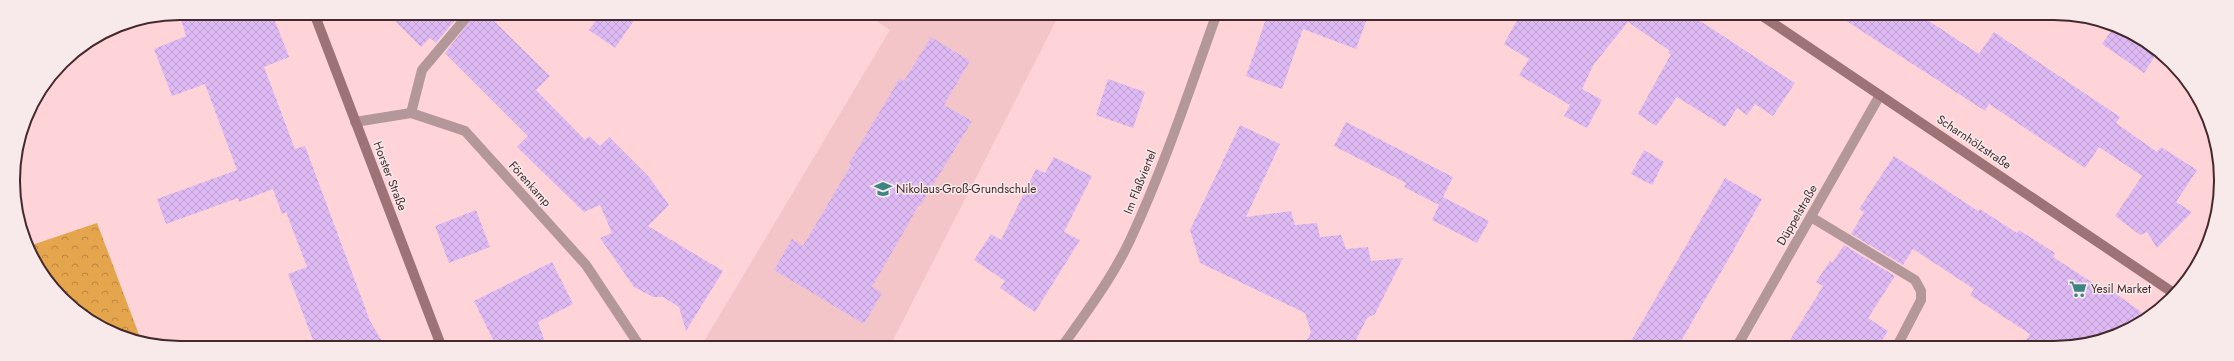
<svg xmlns="http://www.w3.org/2000/svg" width="2234" height="361" font-family="Jost,sans-serif">
<style>
.built{fill:#f3c4c8}
.park{fill:url(#park-crowns)}
.building{fill:url(#building-cross-hatch)}
.lines{fill:none;stroke-linecap:round;stroke-linejoin:round}
.lane{stroke:#b49799;stroke-width:10}
.street{stroke:#b49799;stroke-width:10}
.secondary{stroke:#9d7377;stroke-width:10}
.labels{text-anchor:middle;dominant-baseline:central;stroke-width:3;stroke-linejoin:round;paint-order:stroke}
.street-label{font-size:12px;fill:#43282c;stroke:#f8eaeb}
.poi-label{font-size:12px;fill:#43282c;stroke:#f8eaeb;text-anchor:start}
.rim{fill:none;stroke:#43282c;stroke-width:2}
</style>
<defs>
<pattern id="park-crowns" width="20" height="18" patternUnits="userSpaceOnUse"><rect width="20" height="18" fill="#e5a54d"/><path d="M2 6a3 3 0 1 1 6 0M12 15a3 3 0 1 1 6 0" fill="none" stroke="#bb8640"/></pattern>
<pattern id="building-cross-hatch" width="8" height="8" patternUnits="userSpaceOnUse"><rect width="8" height="8" fill="#ddbaf4"/><path d="M0 0l8 8M0 8l8-8" fill="none" stroke="#bfa0d1"/></pattern>
</defs>
<rect width="100%" height="100%" fill="#ffd4d8"/>
<path class="built" d="M865,13H1060L889,348H700L890,30Z"/>
<path class="park" d="M97,223L141,340L107,331L55,291L29,246Z"/>
<path class="building" d="M179,13H272L289,57L264,67L295,149L305,146L370,321L386,348H316L288,274L307,267L286,212L282,214L273,189L239,202L238,198L166,224L157,199L237,170L205,84L172,96L154,49L186,36Z
M387,13H461L436,43L430,38L421,47Z
M476,13H486L550,76L536,90L585,140L589,136L600,146L609,137L649,177L669,205L648,226L723,271L686,331L679,307L663,297H653L634,287L600,238L612,233L600,205L584,212L517,147L528,136L445,53Z
M601,13H639L615,48L589,30Z
M1268,13H1369L1356,49L1303,29L1282,89L1246,76Z
M1521,13H1688L1795,83L1773,116L1755,104L1747,115L1737,108L1725,127L1677,97L1656,126L1638,114L1671,54L1668,53L1670,51L1628,22L1594,64L1582,89L1602,100L1587,128L1564,116L1570,105L1519,75L1529,59L1504,44Z
M1834,13H1917L1979,54L1994,32L2120,117L2116,123L2157,152L2161,147L2197,170L2176,202L2192,212L2157,248L2147,232L2140,235L2115,216L2142,176L2099,147L2085,168L1989,104L1985,111Z
M2114,27L2127,30L2157,53L2144,73L2102,44Z
M931,37L970,61L944,105L972,121L920,206L919,205L872,287L882,293L864,324L774,270L792,239L803,246L851,165L849,163L900,78L904,81Z
M1108,79L1145,92L1133,128L1096,115Z
M1346,122L1453,177L1443,197L1489,221L1477,243L1432,220L1439,205L1404,187L1406,183L1334,146Z
M1240,125L1280,144L1246,217L1291,211L1295,225L1317,223L1320,237L1341,235L1346,249L1368,247L1371,261L1403,258L1375,314L1367,318L1352,348H1303L1311,332L1305,313L1200,263L1190,230Z
M1644,150L1664,162L1652,185L1631,174Z
M1894,156L1978,211L1980,209L2017,233L2019,230L2055,253L2053,257L2110,294L2112,291L2147,316L2127,331L2065,348H2021L2030,334L1970,295L1974,289L1913,249L1903,265L1851,234L1864,212L1859,209Z
M1054,157L1092,176L1064,232L1080,240L1035,312L1000,288L1005,281L974,260L991,234L1001,240L1036,169L1045,173Z
M1725,178L1762,199L1732,253L1677,348H1627Z
M476,210L490,247L449,263L435,226Z
M1844,245L1895,276L1868,318L1888,331L1877,348H1785L1823,286L1816,282L1830,261L1832,263Z
M552,262L573,304L538,322L547,348H497L474,301Z"/>
<g class="lines">
<path class="lane" d="M411,113L422,70L470,13
M1811,217L1915,280L1921,291V300L1896,348"/>
<path class="street" d="M355,122L411,113L465,131L586,265L641,348
M1061,348C1086,313 1113,277 1131,238C1165,165 1190,88 1217,13
M1736,348L1880,95"/>
<path class="secondary" d="M314,13L442,348
M1758,13L2175,294"/>
</g>
<defs>
<g id="school-bare" transform="scale(1.38)"><path d="M0-5L7-2L0 1L-7-2ZM-4 1L0 2.5L4 1V4Q0 6-4 4Z" fill="#3d8582" stroke="#f8eaeb" stroke-width="2.5" paint-order="stroke"/></g>
<g id="supermarket-bare" transform="scale(1.38)"><path d="M-6-5.5h2.5l.6 2H6L4.5 2H-2.5L-4.4-4H-6ZM-1.5 3.2a1.3 1.3 0 1 0 .1 0ZM3 3.2a1.3 1.3 0 1 0 .1 0Z" fill="#3d8582" stroke="#f8eaeb" stroke-width="2.5" paint-order="stroke"/></g>
</defs>
<g fill-rule="evenodd">
<use href="#school-bare" x="883" y="189"/>
<use href="#supermarket-bare" x="2078" y="289"/>
</g>
<g class="labels">
<g class="street-label">
<text transform="translate(1974 142) rotate(34)">Scharnhölzstraße</text>
<text transform="translate(390 176) rotate(69)">Horster Straße</text>
<text transform="translate(1140 182) rotate(-68)">Im Flaßviertel</text>
<text transform="translate(530 184) rotate(48)">Förenkamp</text>
<text transform="translate(1797 215) rotate(-60)">Düppelstraße</text>
</g>
<g class="poi-label">
<text x="896" y="189">Nikolaus-Groß-Grundschule</text>
<text x="2091" y="289">Yesil Market</text>
</g>
</g>
<path d="M0 0H2234V361H0ZM180 20H2054A160 160 0 0 1 2214 180V181A160 160 0 0 1 2054 341H180A160 160 0 0 1 20 181V180A160 160 0 0 1 180 20Z" fill="#f8eaeb" fill-rule="evenodd"/>
<path class="rim" d="M180 20H2054A160 160 0 0 1 2214 180V181A160 160 0 0 1 2054 341H180A160 160 0 0 1 20 181V180A160 160 0 0 1 180 20Z"/>
</svg>
